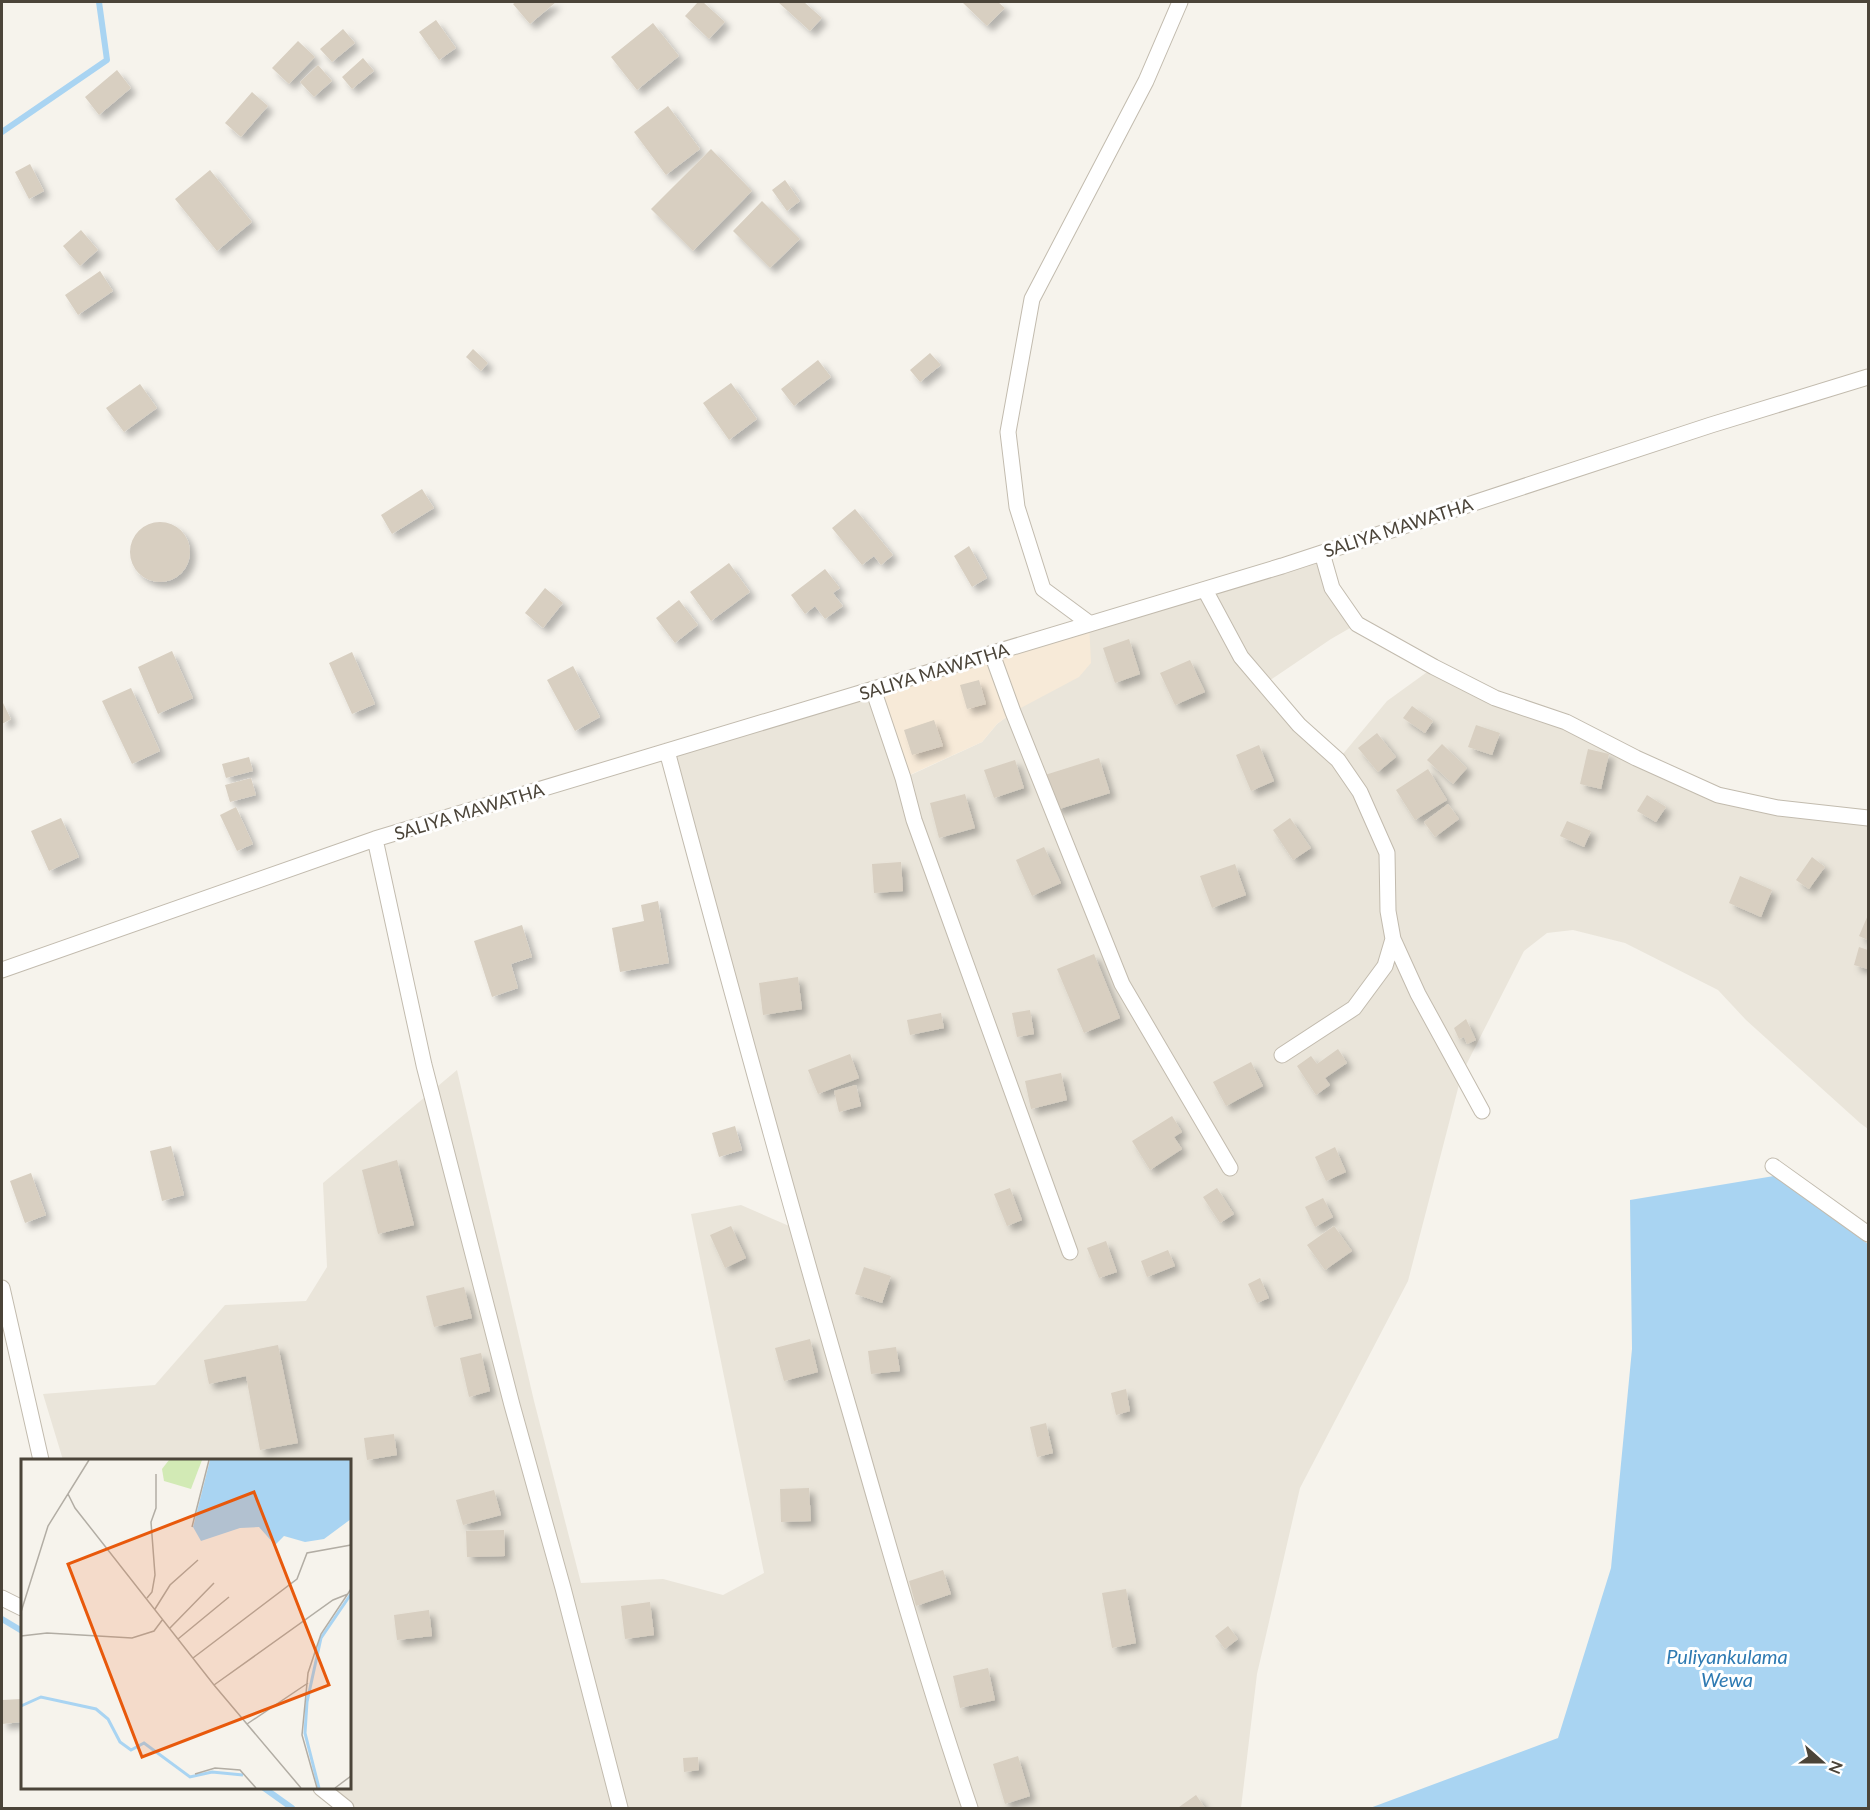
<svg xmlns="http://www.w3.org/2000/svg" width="1870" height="1810" font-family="Lato,sans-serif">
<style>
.residential{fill:#eae5da}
.commercial{fill:#f7ead8}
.water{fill:#a9d4f2}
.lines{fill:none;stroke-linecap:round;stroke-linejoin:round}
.stream{stroke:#a9d4f2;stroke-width:6}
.building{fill:#d8cfc1;filter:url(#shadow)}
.minor-casing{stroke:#c2bbae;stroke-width:17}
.minor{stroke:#fff;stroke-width:15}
.labels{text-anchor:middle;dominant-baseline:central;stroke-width:6;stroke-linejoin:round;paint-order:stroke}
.street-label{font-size:18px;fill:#4b4439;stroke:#fff}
.water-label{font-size:20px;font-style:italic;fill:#2e7ab2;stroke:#fff}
.inset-river{fill:none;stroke:#a9d4f2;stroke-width:3}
.inset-road{fill:none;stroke:#b2ada4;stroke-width:1.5}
.view{fill:#e8590c;fill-opacity:0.15;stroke:#e8590c;stroke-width:3}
.inset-edge{fill:none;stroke:#4b4439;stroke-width:3}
</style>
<defs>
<filter id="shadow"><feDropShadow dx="5.5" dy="5.5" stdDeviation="3" flood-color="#0004"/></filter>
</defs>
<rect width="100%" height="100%" fill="#f6f3ec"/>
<path class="residential" d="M1322,553L1357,624L1331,639L1263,685L1338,760L1387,701L1434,667L1718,795L1868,818V1129L1860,1123L1746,1020L1718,990L1625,943L1573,930L1547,933L1524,951L1462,1073L1408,1281L1300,1488L1257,1674L1241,1808H346L321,1788H350V1460H63L43,1394L155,1385L225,1305L306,1301L327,1267L323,1183L457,1070L534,1401L581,1583L663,1579L723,1595L764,1573L691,1214L741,1205L796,1229L667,751L873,689L904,778L982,742L997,724L1013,712L1089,623Z"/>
<path class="commercial" d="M1089,623L1091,663L1079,677L1013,712L997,724L982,742L903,778L873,689Z"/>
<path class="water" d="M1774,1176L1868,1244V1808H1370L1558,1738L1611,1568L1632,1349L1630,1200Z"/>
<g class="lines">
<path class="stream" d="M2,132L107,60L99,2
M2,1619L22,1631
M264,1788L292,1808"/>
</g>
<path class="building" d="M516,2H556L530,24L513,4Z
M698,2H703L725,22L709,39L685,16Z
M778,2H804L822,18L810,31Z
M962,2H998L1005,8L987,26Z
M436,20L456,48L439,60L419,32Z
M653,23L679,56L637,90L611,57Z
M343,29L355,43L332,62L320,49Z
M298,41L315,57L289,84L272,68Z
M363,58L374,71L352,89L342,77Z
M318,65L332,81L314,97L300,82Z
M117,70L131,88L99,115L85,97Z
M252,92L268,106L241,137L225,123Z
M668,106L700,149L666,175L634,132Z
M711,149L752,191L693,251L651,209Z
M30,164L44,191L29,199L15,172Z
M210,170L252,222L217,251L175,199Z
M785,180L800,201L787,211L772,190Z
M762,201L800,239L770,268L733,231Z
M81,230L98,250L80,266L63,246Z
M100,271L113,291L78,315L65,295Z
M473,349L488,363L481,371L466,357Z
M930,353L941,365L920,382L910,370Z
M818,360L831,377L794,406L781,389Z
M731,383L757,419L729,440L703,403Z
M140,384L157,408L124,432L106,408Z
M422,489L434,508L392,534L381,515Z
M855,509L893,555L881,565L874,556L862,565L832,528Z
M130 552a30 30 0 1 1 60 0a30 30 0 1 1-60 0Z
M969,546L987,578L972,587L954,556Z
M729,563L750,592L711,621L690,592Z
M825,569L840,588L833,593L843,606L825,619L815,606L805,614L791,595Z
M545,588L563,603L543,628L525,613Z
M679,600L698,625L675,643L656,618Z
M1129,639L1140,674L1115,683L1103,648Z
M172,651L193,698L158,714L138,667Z
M352,652L375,704L352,714L329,663Z
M1190,660L1205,692L1175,705L1160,673Z
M573,666L600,717L575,731L547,680Z
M979,680L986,704L967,709L960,685Z
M131,688L160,751L132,764L102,701Z
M2,701L11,719L2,724Z
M1412,706L1433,721L1425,733L1403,718Z
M934,720L943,746L912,755L904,730Z
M1476,725L1500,733L1492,755L1468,747Z
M1377,733L1396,757L1378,772L1358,748Z
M1442,744L1467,768L1453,784L1427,760Z
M1259,745L1274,781L1251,791L1236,755Z
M1588,749L1609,754L1601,789L1580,784Z
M249,757L253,771L226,778L222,764Z
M1099,758L1110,793L1056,810L1045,775Z
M1015,760L1024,788L994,798L984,770Z
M1428,769L1447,800L1415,820L1396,790Z
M251,778L256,795L230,802L225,785Z
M965,794L975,828L939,838L930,803Z
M1647,795L1666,807L1656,822L1637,811Z
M1448,804L1459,819L1435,837L1424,822Z
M236,807L253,844L237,851L220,815Z
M61,818L79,857L49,871L31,831Z
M1290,818L1311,848L1293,860L1273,830Z
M1567,821L1591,831L1584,847L1560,836Z
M1044,847L1061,883L1032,896L1016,860Z
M1812,857L1825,867L1809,889L1796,880Z
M901,862L903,891L874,893L872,864Z
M1235,864L1246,895L1212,908L1200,876Z
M1740,876L1772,890L1761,917L1729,903Z
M658,901L669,963L620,972L612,928L644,921L641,905Z
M1868,915V940L1859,936Z
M522,925L532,957L511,964L518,988L492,997L474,941Z
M1859,947L1868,950V969L1854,965Z
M1094,954L1120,1018L1084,1033L1057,969Z
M798,977L802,1009L763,1015L759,983Z
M1030,1010L1034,1034L1017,1037L1012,1013Z
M941,1013L944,1028L910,1035L907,1020Z
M1466,1019L1476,1040L1467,1044L1464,1037L1459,1039L1454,1028Z
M1338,1049L1347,1063L1325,1078L1330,1085L1316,1095L1297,1066L1311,1056L1317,1064Z
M850,1054L859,1078L818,1094L808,1070Z
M1251,1062L1263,1086L1226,1106L1213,1082Z
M1061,1073L1067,1100L1031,1109L1025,1081Z
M856,1085L861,1106L839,1112L834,1091Z
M1172,1116L1182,1132L1174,1137L1182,1149L1150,1170L1132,1141Z
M735,1126L742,1150L719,1157L712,1133Z
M171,1146L184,1195L162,1201L150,1151Z
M1335,1147L1346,1172L1326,1181L1315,1157Z
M397,1160L414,1225L378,1234L362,1170Z
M31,1173L46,1215L25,1223L10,1181Z
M1010,1188L1022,1220L1007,1226L994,1194Z
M1217,1188L1234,1214L1220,1223L1203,1197Z
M1323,1198L1333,1217L1315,1227L1305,1207Z
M731,1226L746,1258L725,1268L710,1235Z
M1334,1226L1352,1251L1325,1270L1307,1245Z
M1106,1241L1117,1272L1099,1278L1087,1248Z
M1168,1250L1175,1266L1147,1277L1141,1261Z
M864,1267L891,1276L882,1303L855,1294Z
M1260,1278L1269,1298L1257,1303L1248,1284Z
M464,1287L472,1318L434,1327L426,1296Z
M810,1339L818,1372L784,1381L775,1348Z
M278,1345L298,1443L260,1450L246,1376L209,1384L204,1360Z
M896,1347L900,1371L871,1374L868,1351Z
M481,1353L490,1391L469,1397L460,1358Z
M1126,1389L1130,1411L1116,1415L1111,1393Z
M1046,1423L1053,1453L1037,1457L1030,1427Z
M394,1434L397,1455L367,1460L364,1438Z
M809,1488L811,1521L781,1522L780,1489Z
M494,1490L501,1515L463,1525L456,1500Z
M504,1530L505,1556L467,1557L466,1531Z
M943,1570L951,1594L916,1606L909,1581Z
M1126,1589L1136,1643L1112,1648L1102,1593Z
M650,1602L654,1635L625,1639L621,1606Z
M429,1610L432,1636L397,1640L394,1615Z
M1228,1626L1238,1639L1225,1649L1215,1636Z
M988,1668L995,1700L960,1708L953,1676Z
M22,1699V1722L2,1724V1700Z
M1018,1756L1030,1796L1005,1804L993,1764Z
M698,1757L699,1770L684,1772L683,1758Z
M1196,1795L1205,1808H1181L1179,1807Z"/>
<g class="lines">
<g class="minor-casing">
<path id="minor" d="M1322,553L1332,588L1357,624L1434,667L1495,698L1566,722L1636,758L1718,795L1778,808L1868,818
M1205,590L1241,657L1299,725L1338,760L1360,792L1387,853L1388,911L1393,939L1418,994L1482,1111
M1089,623L1043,589L1017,507L1008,432L1032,299L1146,81L1180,2
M992,654L1013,712L1122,984L1230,1168
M873,689L903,778L914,820L1070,1252
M667,751C727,975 788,1199 853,1422C890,1552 927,1681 970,1808
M375,839L424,1065L512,1405L563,1588L620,1808
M2,970L375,839L1282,566L1711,425L1868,377
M1282,1055L1354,1008L1385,966L1393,939
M1773,1166L1868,1234
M2,1288L41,1460
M2,1598L22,1608
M321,1788L346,1808"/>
</g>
<use href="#minor" class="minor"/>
</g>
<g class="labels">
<g class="street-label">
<text transform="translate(1398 527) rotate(-18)">SALIYA MAWATHA</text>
<text transform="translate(934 671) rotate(-17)">SALIYA MAWATHA</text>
<text transform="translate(469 811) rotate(-17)">SALIYA MAWATHA</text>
</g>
<g class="water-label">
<text x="1727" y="1656">Puliyankulama<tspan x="1727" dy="23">Wewa</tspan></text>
</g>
</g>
<g transform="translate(21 1459)">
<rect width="330" height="330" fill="#f6f3ec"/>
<path d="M148,1H181L170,30L143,22L141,10Z" fill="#d2eab5"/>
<path d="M189,1H330V60L303,80L284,83L263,77L254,86L238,68L219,69L180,82L172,68Z" fill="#a9d4f2"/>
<path class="inset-river" d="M0,247L20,238L75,250L87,260L99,283L110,291L123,284L169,318L191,313L222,316M298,329L284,274L286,243L300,179L330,135"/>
<path class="inset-road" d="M47,35L54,49L193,226L280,329M171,68L188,1M126,139L131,133L134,116L130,63L135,49V15M134,150L149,126L177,101M0,153L27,67L68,1M149,169L193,124M0,177L26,174L111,179L133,172L142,160M157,180L208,138M172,199L276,120L286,94L330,86M193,226L312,141L327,135M226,265L287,224M174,315L194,309L219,311L235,329M296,329L281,276L287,214L300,175L330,130M314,329L330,317"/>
<path class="view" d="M233,33L308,226L121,298L47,105Z"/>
<rect width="330" height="330" class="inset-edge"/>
</g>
<rect width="1870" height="1810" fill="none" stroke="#4b4439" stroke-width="6"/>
<g transform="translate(1822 1762) rotate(111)" stroke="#ffffff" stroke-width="4.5" paint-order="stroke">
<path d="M0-4.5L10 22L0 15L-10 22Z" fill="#4b4439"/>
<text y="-9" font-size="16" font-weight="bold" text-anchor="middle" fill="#4b4439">N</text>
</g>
</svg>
